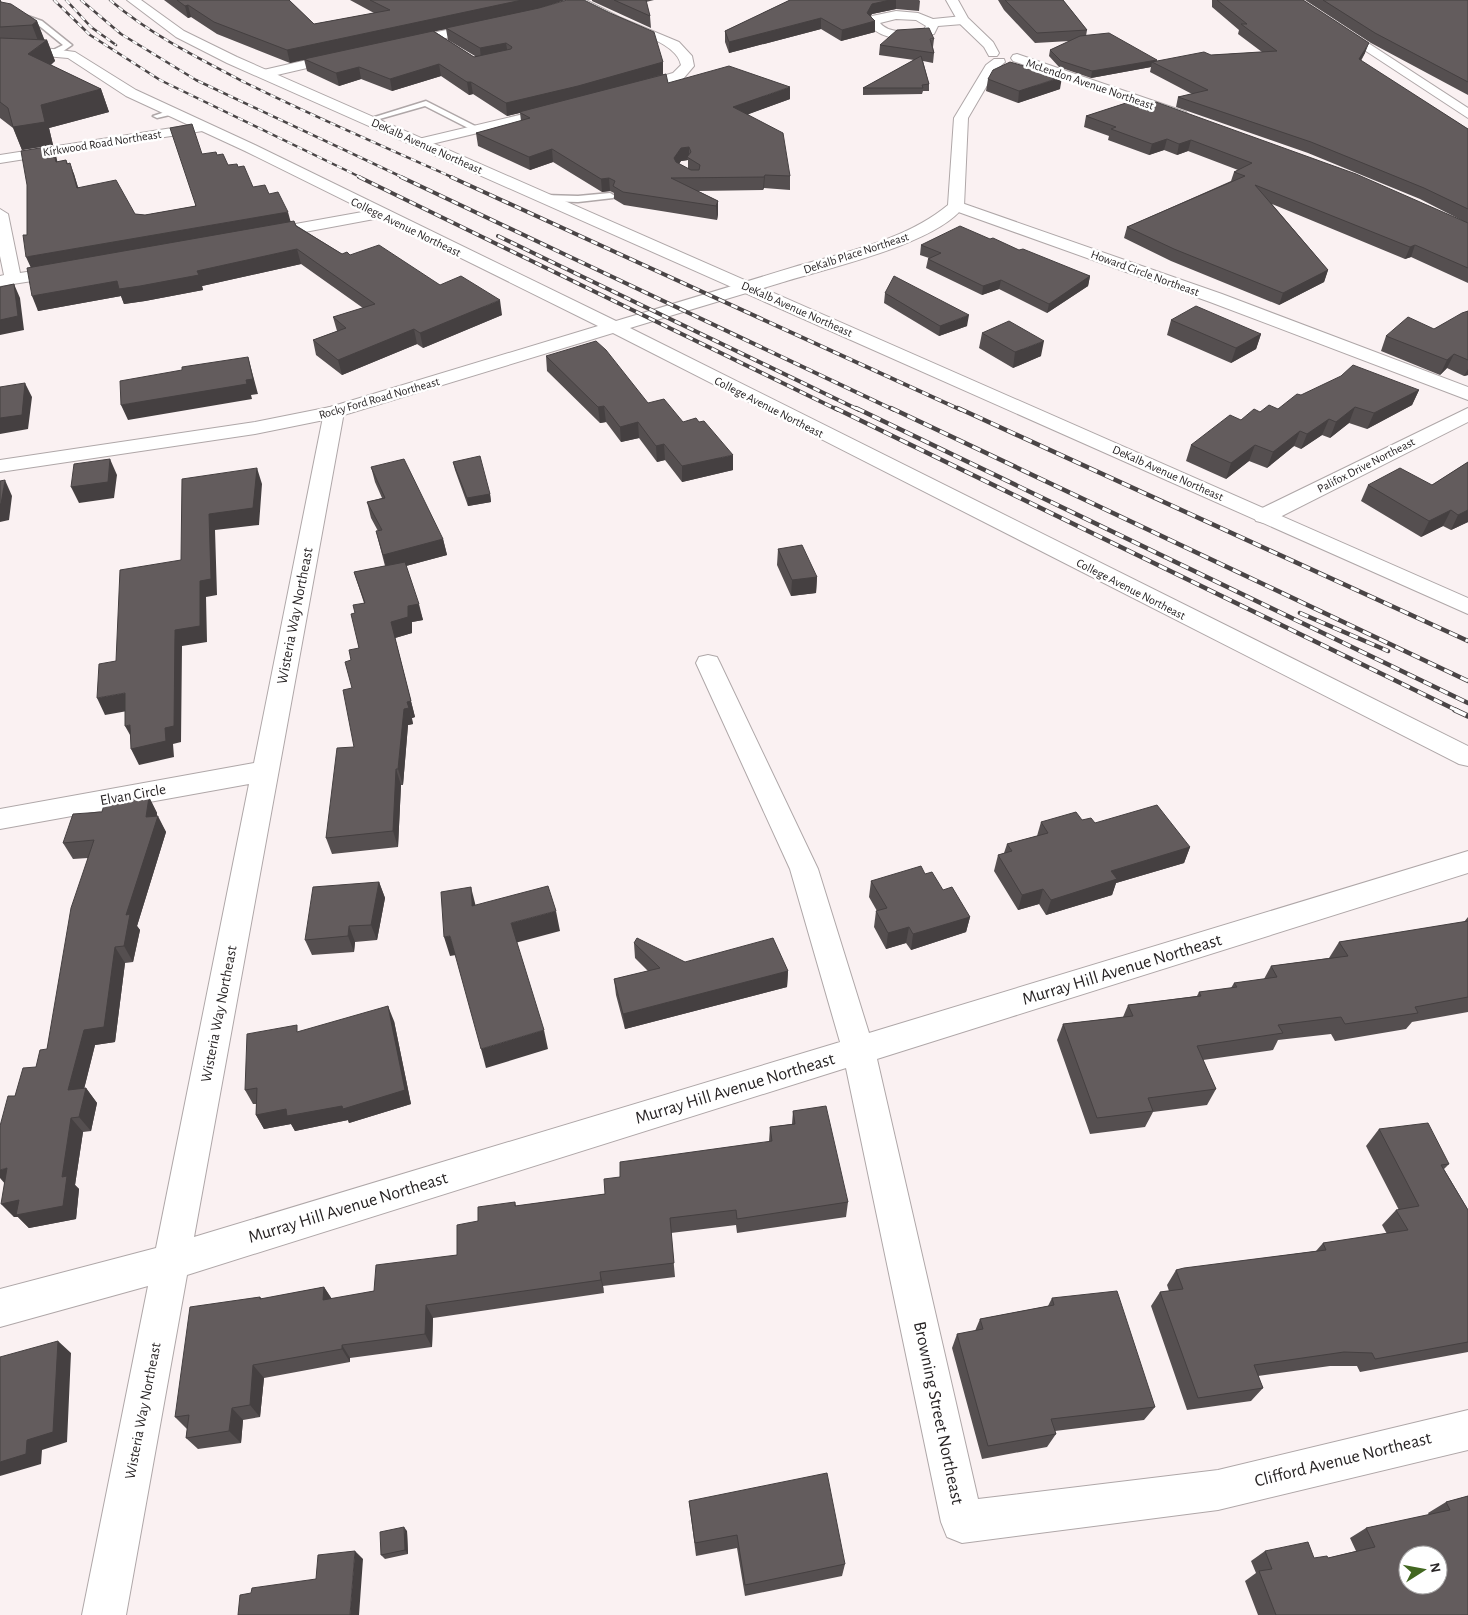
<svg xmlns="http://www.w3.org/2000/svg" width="1468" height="1615" font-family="'Alegreya Sans',sans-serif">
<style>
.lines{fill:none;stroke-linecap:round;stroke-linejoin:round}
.service-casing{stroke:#afa7a8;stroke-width:3}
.minor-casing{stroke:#afa7a8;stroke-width:2}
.tertiary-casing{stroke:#afa7a8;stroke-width:2}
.secondary-casing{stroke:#afa7a8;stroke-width:2}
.service{fill:#fff;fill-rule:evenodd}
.minor{fill:#fff;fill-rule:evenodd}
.tertiary{fill:#fff;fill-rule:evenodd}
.secondary{fill:#fff;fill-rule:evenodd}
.rail-far3-casing{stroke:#4a4546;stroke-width:2.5}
.rail-far2-casing{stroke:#4a4546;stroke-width:4}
.rail-far1-casing{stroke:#4a4546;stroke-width:4.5}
.rail-casing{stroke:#4a4546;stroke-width:5.5}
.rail-far3{stroke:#fff;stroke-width:2;stroke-dasharray:5.5;stroke-linecap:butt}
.rail-far2{stroke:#fff;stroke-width:2.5;stroke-dasharray:7;stroke-linecap:butt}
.rail-far1{stroke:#fff;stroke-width:3;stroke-dasharray:9;stroke-linecap:butt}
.rail{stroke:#fff;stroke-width:4;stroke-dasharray:12;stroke-linecap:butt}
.wall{fill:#554f50;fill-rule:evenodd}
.shaded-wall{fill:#454041}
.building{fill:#635c5d;stroke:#454041;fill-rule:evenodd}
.labels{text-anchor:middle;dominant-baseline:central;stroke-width:5;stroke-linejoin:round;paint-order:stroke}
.far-street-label{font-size:12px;fill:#292526;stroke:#fff}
.street-label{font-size:15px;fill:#292526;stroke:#fff}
.near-street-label{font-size:18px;fill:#292526;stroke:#fff}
</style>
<rect width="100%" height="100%" fill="#faf1f2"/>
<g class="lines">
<g class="service-casing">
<path id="service" d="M19,13L42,21L72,45L59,54H53V50L63,45L37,24L17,16Z
M426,101L481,129L474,131L425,106L369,122L365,120Z
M171,110L175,112L174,114L157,118L153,116Z
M610,193L615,196L613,198L578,202L544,201L539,198L544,195L578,196Z"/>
</g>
<g class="minor-casing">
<path id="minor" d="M571,0H586L619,17L679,42L692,56L694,66L683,79L632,93L627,92L625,89L627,86L673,73L681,65C675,33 593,26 571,0Z
M1288,0H1302L1468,108V118Z
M896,11L918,13L933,19L963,16L969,20L963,24L938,26L934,34C912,39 883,44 868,23L872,16ZM896,19L916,20L926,26L924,29C910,31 890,35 880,23Z
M484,22L490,26L488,29L404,47L398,43L404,39Z
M342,52L348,56L346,59L264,78L257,74L259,71Z
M1017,54L1186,112L1188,115L1181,119L1176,118L1013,61L1011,58L1013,55Z
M557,106L564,110L562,113L419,147L412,143L414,140Z
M204,123L211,127L209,130L0,163V155Z
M956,201L1222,294L1468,387V400L1210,302L950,209L948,206L950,203Z
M0,209L8,214L20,273L65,266L71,267L73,271L71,275L0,286V276L4,275L0,256Z
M379,209L387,214L385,217L262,240L254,235L262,230Z
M334,406L341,408L344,412L194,1237L840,1042L790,869L696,663L699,657L708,655L717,657L720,663L818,869L869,1033L1468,851V873L877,1059L978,1499L1218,1470L1468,1410V1450L1218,1510L962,1543L947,1537L941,1522L846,1068L187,1275L126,1615H82L148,1286L0,1327V1289L156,1248L249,784L0,829V809L254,763L324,412L327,408Z
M1468,408V422L1272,521L1264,523L1256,521L1253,516L1256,511Z"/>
</g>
<g class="tertiary-casing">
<path id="tertiary" d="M946,0H958L968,18L993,42L999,53L997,56H989L984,47L959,23Z
M45,48L75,52L136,90L255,145L616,321C675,303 735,285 794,267C846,252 906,240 948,205L954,118L986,65L994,59H1004L1005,62L996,70L968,118L964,206C938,244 824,269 780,283C730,298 680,313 630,328L1468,746V766L1459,764L613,333L334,418L255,434L0,472V460L255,422L330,407L598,326L245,151L126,96L68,58L45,56L0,58V50Z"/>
</g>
<g class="secondary-casing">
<path id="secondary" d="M127,0H141L184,31L237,57L1468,598V614L227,63L176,37Z"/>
</g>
<use href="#service" class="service"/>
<use href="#minor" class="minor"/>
<use href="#tertiary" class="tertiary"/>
<use href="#secondary" class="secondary"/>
<g class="rail-far3-casing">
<path id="rail-far3" d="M54,0L90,35L160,80L362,178
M66,0L91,27L116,45
M81,0L121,34L196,80L404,178
M110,0C151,35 198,58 246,83C314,117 385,147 454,178"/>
</g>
<g class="rail-far2-casing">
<path id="rail-far2" d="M359,177L838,410
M401,177L894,410
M451,177L961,410
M498,236L859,410"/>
</g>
<g class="rail-far1-casing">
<path id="rail-far1" d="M835,408L1458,711
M856,408L1468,703
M891,408L1468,681
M958,408L1468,641
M1300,613L1388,651"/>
</g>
<g class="rail-casing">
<path id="rail" d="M1455,710L1468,716"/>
</g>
<use href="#rail-far3" class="rail-far3"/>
<use href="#rail-far2" class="rail-far2"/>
<use href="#rail-far1" class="rail-far1"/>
<use href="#rail" class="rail"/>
</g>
<path class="wall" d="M0,0L1,2L37,21L44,40H47L55,61L51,65L101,89L109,112L49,128L53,145L22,150L13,128L0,118Z
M164,0H289L314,24L374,13L350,0H565L538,9L663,62V74L668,83L790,99L748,114L790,176V190L764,188L763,190L698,191L718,201V214L717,220L624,205L614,199V193L610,191L602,192L553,162L530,170L478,146L476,133L521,121L520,113L507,116L473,94L469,95L441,76L392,91L361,79L339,86L307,71L304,59L290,63L217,34L191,17L188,18ZM446,29L448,40L475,56L474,57L434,31ZM688,160V169L679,164L681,161Z
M592,0H654L646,2L650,16L651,28L592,1Z
M790,0H919L920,1L919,11L896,9L872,14L870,16L875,21V32L841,41L821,29L729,53L725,42V31Z
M998,0H1063L1087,30L1086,36L1157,61L1211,55L1262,52L1238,34L1239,30L1212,7V0H1303L1365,53L1361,61L1468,129V283L1411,257L1405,259L1272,204L1328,270L1324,282L1279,305L1171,261L1124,238L1127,227L1231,181L1234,172L1238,170L1188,151L1177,155L1164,150L1149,155L1108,140L1109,136L1084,127L1086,116L1126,103L1463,221L1420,199L1308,153L1176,107L1178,97L1192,94L1150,72L1151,67L1091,78L1059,67L1049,56L1050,50L1070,41L1035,43L1004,10Z
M1305,0H1468V95L1371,43Z
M934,39L933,47L934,53L933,63L923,61L929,84V91H923L922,94L863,95V88L914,60L879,55L880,45Z
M988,79L1060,89L1018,103L986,91Z
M202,154L217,155L228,165L238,167L253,187L269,194L291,222L342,254L350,255L440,285L502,315L423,348L417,344L342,375L316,355L313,340L337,331L333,317L363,308L301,264L202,286L203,290L145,301L124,304L121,296L38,311L31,267L27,235L56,156L57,162L66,160L68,164L74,174L78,187L135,214L145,215L195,206Z
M921,245L1019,250L1090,276L1088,286L1047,313L999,289L982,295L926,268L928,259L929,258L920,255Z
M885,293L967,326L939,336L884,303Z
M1468,311V375L1464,376L1447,368L1440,375L1381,351L1386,336L1434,329Z
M1171,320L1261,334L1256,349L1231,363L1167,335Z
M982,333L1041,356L1013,368L979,348Z
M546,356L648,403L683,422L733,470L682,482L665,460L657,462L639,438L621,442L606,422L600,423L547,371Z
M1419,390L1412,405L1367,429L1349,423L1330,438L1322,435L1301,449L1294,446L1267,468L1249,461L1226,479L1186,461L1191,445L1241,420L1260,412L1278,409L1301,395Z
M453,462L490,494L491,502L468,506L455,470Z
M1468,462V522L1451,530L1443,526L1421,537L1361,501L1368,485H1432Z
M371,467L443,539L447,555L406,566L423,620L412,622V633L395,638L415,717L412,718L413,724L408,725L403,785H401L398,847L332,854L326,838L354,747L351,660L359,648L355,613L364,603L354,572L385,566L376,531H378L371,518L367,502L382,498L375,482Z
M778,549L817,577L816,593L791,596L777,565Z
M149,797L157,813V816L166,832L137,926L140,930L133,962L125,963L115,1042L95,1045L84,1089L86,1088L97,1103L91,1131L83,1132L75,1185L79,1189L76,1219L29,1228L18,1217H14L4,1183L15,1096L36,1067L47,1049L88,858L73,859L63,843L102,812Z
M1082,820L1095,823L1190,847L1184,863L1116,883L1112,895L1046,915L1039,904L1018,910L994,871L998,855L1004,853L1007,844L1037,836L1041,822Z
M925,874L943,890L970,917L966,932L911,950L906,943L886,949L874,927L876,911H877L869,897L871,881Z
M379,882L385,898L377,940L355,942L354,952L312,955L305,940Z
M1468,917V1012L1412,1022L1406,1029L1335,1041L1331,1034L1278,1040L1273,1050L1203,1060L1216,1089L1207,1105L1153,1112L1145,1127L1090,1134L1057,1040L1063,1024L1123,1017L1128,1005L1197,996L1199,992L1231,988L1234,983L1264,979L1271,966L1329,958L1339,942L1464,922Z
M634,943L685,962L788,971L787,987L625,1029L616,995L614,979L648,971L635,958Z
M394,1021L411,1104L349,1123L348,1120L295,1131L291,1124L264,1129L256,1115V1104H253L245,1090L300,1031Z
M793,1111L848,1202L846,1217L737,1233L736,1225L671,1233L675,1277L603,1286L604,1293L433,1318L432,1347L350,1358V1362L264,1378L260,1417L243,1420L241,1443L198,1449L186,1438L187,1429L175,1417L260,1297L262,1299L324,1287L332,1299L374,1291L457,1255L478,1221L515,1202L516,1206L605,1194L620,1177L769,1142L770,1127L792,1124Z
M1379,1129L1449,1164L1444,1169L1468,1210V1352L1360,1372L1357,1366H1330L1258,1376L1263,1388L1251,1401L1187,1410L1151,1306L1160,1292L1169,1291L1167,1285L1176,1270L1316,1251L1323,1243L1387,1234L1382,1225L1396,1210H1399L1366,1146Z
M1052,1298L1155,1407L1144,1420L1055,1431L1056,1434L1047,1447L982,1459L952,1348L957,1334L975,1331L980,1319L1048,1306Z
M1468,1496V1615H1258L1245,1581L1256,1573L1251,1561L1265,1551L1314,1558H1328L1356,1551L1350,1538L1366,1528L1429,1515L1428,1513L1446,1502Z
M689,1501L845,1564L842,1576L745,1596L737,1548L696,1556Z
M407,1531L408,1554L385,1559L381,1555Z"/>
<path class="shaded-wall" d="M522,0H565L537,9L290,63L287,50Z
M890,0H896V9L872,14L866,23L867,13L872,4Z
M188,5L191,17L188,18L185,6Z
M821,18V29L729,53V42Z
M37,21L45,41L47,40L55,61L37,75L28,54L40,46L32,25Z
M875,21V32L841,41L842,30Z
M506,43L508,55L481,60L480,48Z
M1369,43L1365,53L1355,69L1359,59Z
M1157,60L1156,64L1152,62L1151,67L1091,78L1092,71Z
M663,62V74L580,98L507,116L506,103Z
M439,64L441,76L392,91L390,79Z
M359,67L361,79L339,86L336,73Z
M1062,77L1060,89L1018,103L1019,91Z
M467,82H471L473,94L469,95Z
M790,87V99L733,120V107Z
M101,89L109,112L49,128L53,145L22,150L13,127L41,105Z
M1167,139L1164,150L1149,155L1152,144Z
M1191,140L1188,151L1177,155L1179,144Z
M52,146L56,156L60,172L56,162Z
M689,147V158L687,157L688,160L681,161L674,171V158L681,148Z
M552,149L553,162L530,170L529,157Z
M70,163L74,174L81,198L77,188Z
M765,175L764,188L763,190L764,177Z
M609,178L610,191L602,192L601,179Z
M718,201V214L717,220L716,206Z
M288,212L291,223L31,268L26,257Z
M1415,245L1411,257L1405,259L1410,247Z
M297,249L301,264L202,286L203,290L145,301L124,304L121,296L38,311L32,296L117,281L197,271Z
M1328,270L1324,282L1279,305L1283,293Z
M1090,276L1088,286L1047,313L1049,304Z
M1001,280L999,289L982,295L983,286Z
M14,284L20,298L24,330L0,335V320Z
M500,300L502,315L423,348L420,333Z
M969,315L967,326L939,336L940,326Z
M414,329L417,344L342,375L338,360Z
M1261,334L1256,349L1231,363L1236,348Z
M1044,341L1041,356L1013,368L1015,352Z
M1454,354L1447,368L1440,375L1447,360Z
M248,357L258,394L251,395L252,399L128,420L121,405L246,380Z
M1468,369V375L1464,376Z
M25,383L32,397L28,429L0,434V418Z
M1419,390L1412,405L1367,429L1374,413Z
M604,406L606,422L600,423L598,407Z
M1355,407L1349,423L1330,438L1336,422Z
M1329,419L1322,435L1301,449L1307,434Z
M638,422L639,438L621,442L620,427Z
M1300,431L1294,446L1267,468L1273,452Z
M664,444L665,460L657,462L656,446Z
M1255,445L1249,461L1226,479L1231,463Z
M733,455V470L682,482V466Z
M110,459L117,475L114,498L79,503L71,487Z
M257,468L262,484L259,525L215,530L217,595L206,597L207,642L182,646L181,742L173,744L174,757L139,765L131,749L165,728L175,630L200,581L209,514Z
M5,480L12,496L9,520L0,522V504Z
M490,494L491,502L468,506L467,498Z
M1451,510L1443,526L1421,537L1429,521Z
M1468,510V522L1451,530L1458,515Z
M443,539L447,555L387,571L383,555Z
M817,577L816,593L791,596L792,580Z
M419,604L423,620L412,622V633L395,638L415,717L412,718L407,702L391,622L408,606Z
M125,693L133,710L105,715L97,698Z
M409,708L413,724L408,725L403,785L398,769L404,709Z
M130,725L134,742L125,726Z
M396,769L401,785L398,847L393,831Z
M149,797L157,813L156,820L158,816L166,832L137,926L140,930L133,962L124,946L126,915L146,817Z
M1190,847L1184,863L1116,883L1112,895L1046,915L1051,900L1111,871Z
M379,882L385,898L377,940L371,925Z
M471,887L476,907L472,906Z
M1043,889L1039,904L1018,910L1022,895Z
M556,911L560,931L515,943L511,923Z
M970,917L966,932L911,950L913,934Z
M349,926L355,942L354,952L348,936Z
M909,927L906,943L886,949L888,933Z
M450,936L456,955L450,956L444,937Z
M115,947L125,963L115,1042L95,1045L80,1105L68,1090L84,1030Z
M788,971L787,987L625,1029L623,1014Z
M388,1006L394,1021L411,1104L349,1123L348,1120L295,1131L291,1124L264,1129L256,1115L286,1109L342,1106Z
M544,1030L548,1049L486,1068L481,1049Z
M86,1088L97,1103L91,1131L79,1117Z
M71,1118L83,1132L75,1185L79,1189L76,1219L29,1228L18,1217H14L1,1204L62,1177Z
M7,1168L6,1185L0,1178V1170Z
M600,1272L603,1286L604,1293L601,1280Z
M324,1287L333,1301L323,1300Z
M426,1305L433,1318L432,1347L425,1334Z
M58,1341L71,1353L67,1442L42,1450L41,1464L0,1476V1462L27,1440Z
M342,1345L350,1358V1362L342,1349Z
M253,1365L264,1378L260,1417L250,1405Z
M232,1408L243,1420L241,1443L229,1431Z
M404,1527L407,1531L408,1554L405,1550Z
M355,1551L363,1559L359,1615H350Z"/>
<path class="building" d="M0,0L1,2L11,4L37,21L32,25L0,27Z
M177,0H289L314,24L390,10L370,0H522L287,50L214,22L188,5L185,6Z
M567,0H584L610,13L654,32L663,62L578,86L506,103L471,82H467L439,64L390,79L359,67L336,73L304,59L433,31L474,57L511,49L512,47L506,43L480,48L446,28L539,8Z
M614,0H646L650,16Z
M790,0H890L872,4L867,13L875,21L842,30L821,18L729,42L725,31Z
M1005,0H1063L1087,30L1037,33Z
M1217,0H1303L1369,43L1359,59L1468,129V209L1424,188L1311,142L1178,97L1208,90L1152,62L1204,52L1211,55L1277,51L1241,24H1247Z
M1323,0H1468V82L1375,33Z
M929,28L934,39H930L934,53L880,45L897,30Z
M1109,33L1157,60L1092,71L1061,61L1050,50L1080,36Z
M0,38L47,40L28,54L101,89L41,105L45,122L13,127L8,108L0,102Z
M921,56L929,84L922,85L923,88H863Z
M1010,62L1062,77L1019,91L988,79L993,70Z
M729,66L790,87L733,107L783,133L790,176L765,175L764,177L671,178L718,201L716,206L623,192L613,186L615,181L609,178L601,179L552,149L529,157L476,133L530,118L519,112L666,74L668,83ZM689,147L691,152L687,157L700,165L699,170H691L676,162L674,158L681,148Z
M1156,102L1356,174L1468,223V268L1415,245L1410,247L1255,185L1328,270L1283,293L1174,249L1127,227L1245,176L1234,172L1252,163L1191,140L1179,144L1167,139L1152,144L1111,129L1116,127L1086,116L1126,103L1136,106Z
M192,124L202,154L216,152L217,155L223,154L228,165L237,164L238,167L244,166L253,187L265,185L269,194L278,192L288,212L26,257L23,235H27V185L21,151L52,146L56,162L66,160L67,164L70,163L77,188L116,180L135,214L145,215L196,206L170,128Z
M294,221L296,226L342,254L347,252L350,255L379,245L440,285L461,276L500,300L420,333L414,329L338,360L313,340L346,328L333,317L375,304L297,249L197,271L199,275L140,286L119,289L117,281L32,296L27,268Z
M960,226L990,239L993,238L1019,250L1023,249L1090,276L1049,304L1001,280L983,286L928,259L941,253L921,245Z
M894,276L969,315L940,326L885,293Z
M14,284L18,316L0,320V287Z
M1196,306L1261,334L1236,348L1171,320Z
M1468,311V360L1454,354L1447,360L1386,336L1408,317L1434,329L1462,313Z
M1009,321L1044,341L1015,352L982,333Z
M596,341L606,350L648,403L664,399L683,422L696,418L699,422L704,421L733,455L682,466L664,444L656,446L638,422L620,427L604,406L598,407L546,356Z
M248,357L253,379L246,380L247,384L121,405L120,381L182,370V367Z
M1353,365L1419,390L1374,413L1355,407L1336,422L1329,419L1307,434L1300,431L1273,452L1255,445L1231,463L1191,445L1230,415L1241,420L1254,409L1260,412L1269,405L1278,409L1297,394L1301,395L1341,376Z
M25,383L22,415L0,418V387Z
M480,456L490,494L467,498L453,462Z
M110,459L108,482L71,487L74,464Z
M404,459L443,539L383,555L376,531L382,530L367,502L385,498L371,467Z
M1468,462V510L1458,515L1451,510L1429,521L1368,485L1400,468L1432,485Z
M257,468L253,508L209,514L211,579L200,581V626L175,630L174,726L165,728L166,741L131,749L130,725L125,726V693L97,698L99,664L116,661L120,570L181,560L182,479Z
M5,480L1,504H0V481Z
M802,545L817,577L792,580L778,549Z
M405,562L419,604L408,606V617L391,622L411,701L407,702L409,708L404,709L398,769H396L393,831L326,838L337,748L354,747L343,690L352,688L345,662L351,660L349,650L359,648L351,614L355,613L353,605L365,603L354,572Z
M149,797L146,817L158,816L126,915L130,914L124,946L115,947L104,1027L84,1030L68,1090L86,1088L79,1117L71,1118L62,1177L67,1176L63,1206L16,1215L19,1200L1,1204L7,1168L0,1170V1126L8,1096H15L23,1068L36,1067L40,1050L47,1049L71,908L94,840L63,843L73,814L102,812L105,801Z
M1157,805L1190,847L1111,871L1117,879L1051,900L1043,889L1022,895L998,855L1012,851L1007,844L1048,833L1041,822L1076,812L1082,820L1091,818L1095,823Z
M921,866L925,874L932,872L943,890L952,887L970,917L913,934L909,927L888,933L876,911L887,908L871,881Z
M379,882L371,925L349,926L348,936L305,940L313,887Z
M548,886L556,911L511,923L544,1030L481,1049L450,936L444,937L441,892L471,887L472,906Z
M1468,921V997L1415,1007L1418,1013L1345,1024L1341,1017L1278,1025L1283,1033L1197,1046L1216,1089L1148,1098L1153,1111L1097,1118L1063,1024L1133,1016L1128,1005L1201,996L1199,992L1237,987L1234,983L1277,977L1271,966L1348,956L1339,942Z
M637,938L685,962L773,938L788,971L623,1014L614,979L660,968L634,943Z
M388,1006L405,1090L343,1109L342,1106L287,1116L286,1109L256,1115L257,1088L245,1090L247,1034L297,1025V1032Z
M826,1106L848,1202L737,1219L736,1210L670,1218L674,1263L600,1272L601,1280L426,1305L425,1334L342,1345V1349L253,1365L250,1405L232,1408L229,1431L186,1438L189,1415L175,1417L190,1307L260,1297V1299L324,1287L323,1300L374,1291L376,1265L457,1255V1225L478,1221V1207L515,1202V1206L605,1194L604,1179L620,1177V1162L772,1141L770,1127L795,1124L793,1111Z
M1428,1123L1449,1164L1441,1165L1468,1210V1342L1375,1359L1372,1353L1344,1352L1254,1365L1263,1388L1198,1398L1160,1292L1183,1289L1176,1270L1184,1268L1326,1250L1323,1243L1408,1230L1396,1210L1419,1206L1379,1129Z
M1117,1291L1155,1407L1051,1419L1056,1434L988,1446L957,1334L983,1329L980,1319L1054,1305L1052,1298Z
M58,1341L53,1432L27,1440L26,1454L0,1462V1357Z
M827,1473L845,1564L745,1585L737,1535L695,1543L689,1501Z
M1468,1496V1615H1276L1259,1571L1272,1569L1265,1551L1308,1542L1314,1558L1327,1556L1328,1558L1375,1547L1366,1528L1450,1510L1446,1502ZM1408,1555H1438V1585H1408Z
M404,1527L405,1550L381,1555L380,1532Z
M355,1551L350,1615H238L240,1595L251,1593L252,1588L316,1579L318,1555Z"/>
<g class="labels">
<g class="far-street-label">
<text transform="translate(1090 84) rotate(19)">McLendon Avenue Northeast</text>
<text transform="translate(102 143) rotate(-9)">Kirkwood Road Northeast</text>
<text transform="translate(427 146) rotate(24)">DeKalb Avenue Northeast</text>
<text transform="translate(406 227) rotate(26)">College Avenue Northeast</text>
<text transform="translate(856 253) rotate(-18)">DeKalb Place Northeast</text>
<text transform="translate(1145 273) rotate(20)">Howard Circle Northeast</text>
<text transform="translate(797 309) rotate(24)">DeKalb Avenue Northeast</text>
<text transform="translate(379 398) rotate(-16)">Rocky Ford Road Northeast</text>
<text transform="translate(769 407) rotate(27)">College Avenue Northeast</text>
<text transform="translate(1366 465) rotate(-27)">Palifox Drive Northeast</text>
<text transform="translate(1168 473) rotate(24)">DeKalb Avenue Northeast</text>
<text transform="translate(1131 589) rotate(27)">College Avenue Northeast</text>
</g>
<g class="street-label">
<text transform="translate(295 616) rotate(-79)">Wisteria Way Northeast</text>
<text transform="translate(133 795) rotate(-10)">Elvan Circle</text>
<text transform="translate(219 1014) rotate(-79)">Wisteria Way Northeast</text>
<text transform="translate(143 1411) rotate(-79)">Wisteria Way Northeast</text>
</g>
<g class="near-street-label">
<text transform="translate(1122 970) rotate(-17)">Murray Hill Avenue Northeast</text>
<text transform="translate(735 1089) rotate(-17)">Murray Hill Avenue Northeast</text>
<text transform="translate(348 1208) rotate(-17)">Murray Hill Avenue Northeast</text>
<text transform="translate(938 1413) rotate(78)">Browning Street Northeast</text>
<text transform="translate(1343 1460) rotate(-14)">Clifford Avenue Northeast</text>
</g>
</g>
<g transform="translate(1423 1570) rotate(79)"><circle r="24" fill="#ffffff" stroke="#a9a8a8"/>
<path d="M0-4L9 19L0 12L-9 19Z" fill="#426720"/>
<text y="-8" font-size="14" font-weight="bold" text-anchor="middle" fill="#292526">N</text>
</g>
</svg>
